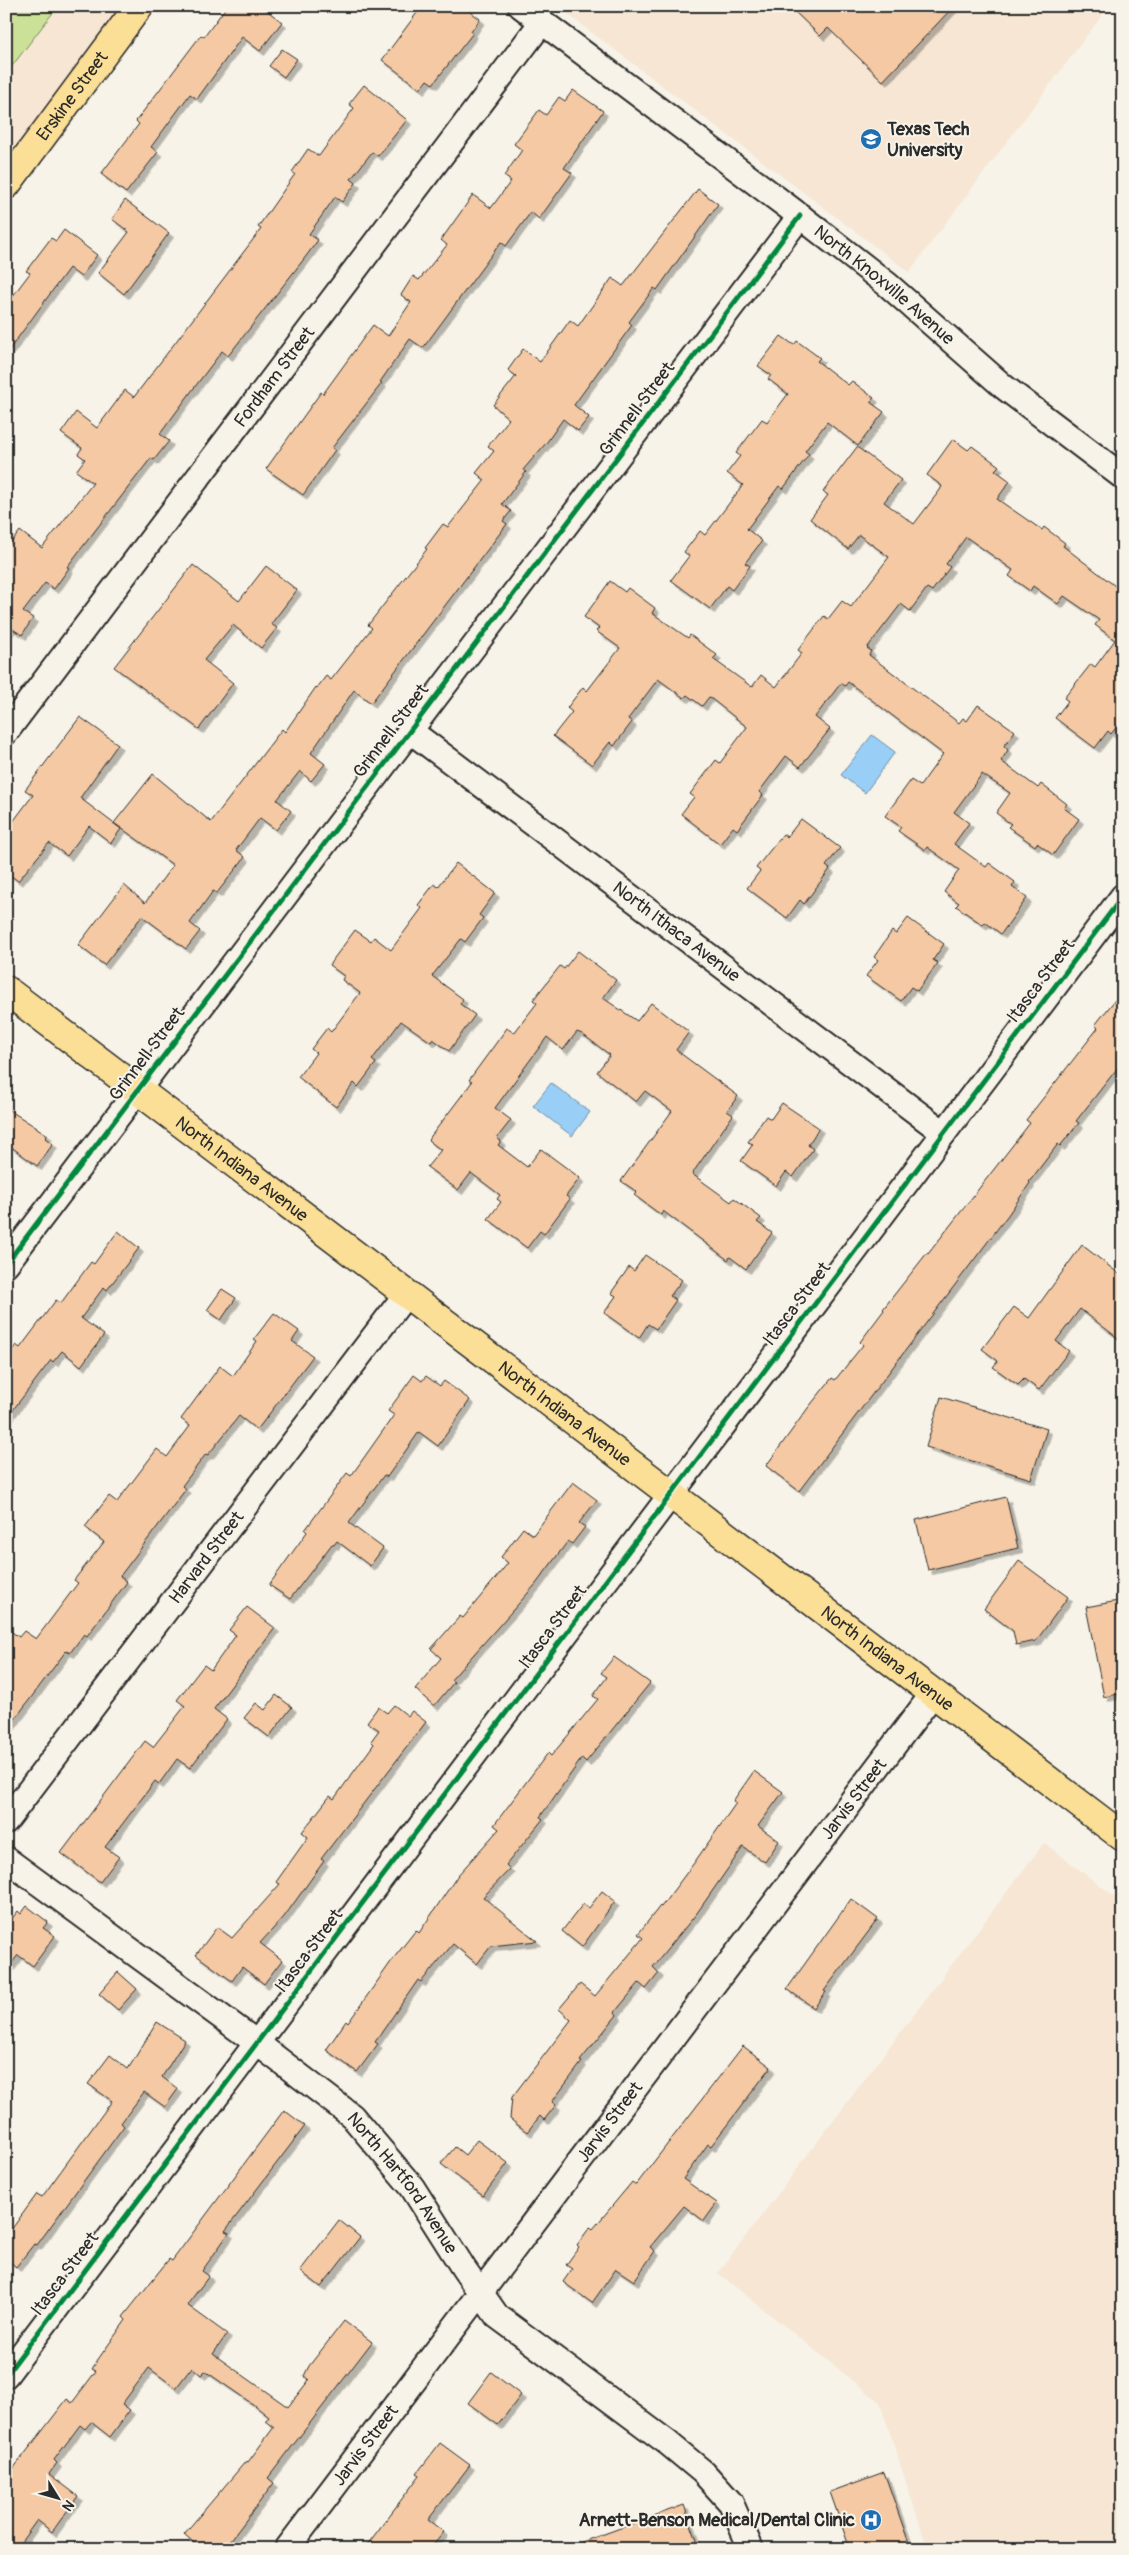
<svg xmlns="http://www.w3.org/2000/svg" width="1129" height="2555" font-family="Pangolin,sans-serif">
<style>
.built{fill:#f6e6d3}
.green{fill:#cae197;stroke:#7a8661}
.water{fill:#99cef7;stroke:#6d8da5}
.building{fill:#f4c9a3;stroke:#2b2b2b;filter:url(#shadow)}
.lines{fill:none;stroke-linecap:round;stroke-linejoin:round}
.minor-casing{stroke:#2b2b2b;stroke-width:28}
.major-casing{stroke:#2b2b2b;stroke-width:31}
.minor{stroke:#f7f3e8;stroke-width:24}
.major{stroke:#fbdf96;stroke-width:28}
.cycleway-casing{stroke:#f7f3e8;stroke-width:8}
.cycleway{stroke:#00873e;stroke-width:5}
.labels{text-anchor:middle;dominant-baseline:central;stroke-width:4;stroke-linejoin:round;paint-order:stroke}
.street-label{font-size:18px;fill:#2b2b2b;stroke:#f7f3e8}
.poi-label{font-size:18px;font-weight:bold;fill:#2b2b2b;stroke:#f7f3e8;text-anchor:start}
</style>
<defs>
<filter id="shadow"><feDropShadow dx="4.5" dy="4.5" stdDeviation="0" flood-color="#0004"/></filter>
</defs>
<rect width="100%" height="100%" fill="#f7f3e8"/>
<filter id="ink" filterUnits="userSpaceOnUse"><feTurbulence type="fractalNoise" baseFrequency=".02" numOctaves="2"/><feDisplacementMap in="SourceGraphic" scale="10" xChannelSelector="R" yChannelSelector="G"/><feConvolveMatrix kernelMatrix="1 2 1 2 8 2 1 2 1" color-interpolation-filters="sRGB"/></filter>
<g filter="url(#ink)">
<path class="built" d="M6,6H127L6,167Z
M557,6H1109L909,272Z
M1044,1843L1123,1903V2549H928L880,2402L718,2273Z"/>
<path class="green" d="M6,6H58L6,74Z"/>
<path class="water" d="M872,735L895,752L865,793L841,775Z
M551,1083L590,1112L572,1136L533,1106Z"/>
<path class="building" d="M227,6H261L282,22L260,51L242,37L197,99L190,94L151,147L158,152L126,193L101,174L139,124L136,121L201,35L204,37Z
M422,6H463L480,19L471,32L473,33L433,84L427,80L420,89L382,60Z
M789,6H954L883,81L828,28L820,36Z
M282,49L297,59L284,77L269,66Z
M364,85L407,120L378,156L372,152L351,179L356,183L342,202L335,197L309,234L318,240L304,259L228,356L222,351L191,392L160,434L169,441L154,460L151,458L67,567L69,568L54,589L45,583L23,612L33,618L22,635L11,628L6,634V549L20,531L42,548L93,483L76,471L85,459L78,454L82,448L61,433L76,412L97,428L125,390L134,397L261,229L258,227L295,174L292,172L308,149L319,156L354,108L349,104Z
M573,90L603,111L564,168L572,173L539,219L531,212L506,246L501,242L423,348L410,339L380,382L382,383L332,448L335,450L303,495L266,469L321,392L323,394L373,325L388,336L411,302L401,295L413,276L419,280L447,245L441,240L473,195L491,208L511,181L504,176L522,150L514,144L539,110L546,115L559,97L565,101Z
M698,189L718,204L657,290L654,288L629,322L632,325L574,405L589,417L578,431L563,419L547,442L523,470L526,472L502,504L511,511L503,521L507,524L371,703L354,690L311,753L325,764L311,781L300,771L277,800L291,811L276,830L260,818L236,850L245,857L217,893L213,891L190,923L200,931L186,949L142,916L104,965L78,945L124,885L145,903L173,865L114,823L153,774L211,822L282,729L285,732L316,687L317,688L326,676L331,680L372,628L368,625L427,549L425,548L443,524L448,527L485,480L476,473L494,451L488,446L509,419L493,405L516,376L508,370L523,349L540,362L570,320L578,326L612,278L623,286Z
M125,200L169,233L124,294L98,273L129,232L112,219Z
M64,230L97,255L81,277L69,268L6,354V305L30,273L26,271L51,238L56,241Z
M781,336L794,345L797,341L820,358L817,361L848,385L852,381L874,398L870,402L884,412L858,446L827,422L805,451L809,454L783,489L779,486L747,529L762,541L745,563L750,566L732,590L727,586L710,609L671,580L689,556L684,552L700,531L705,535L743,485L727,473L740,456L736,453L762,419L767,422L788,394L768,379L771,375L758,366Z
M953,439L968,450L972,446L999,466L995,470L1010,481L997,499L1042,530L1044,527L1065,543L1063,546L1123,592V719L1111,734L1108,731L1095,748L1055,718L1068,701L1064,698L1091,664L1095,667L1115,640L1095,625L1099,620L1064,596L1058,604L1033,586L1030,591L1009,576L1013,570L966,537L946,564L950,567L932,591L927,588L910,611L901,604L867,648L871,651L869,655L959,723L963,718L967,721L978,705L1015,731L1004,746L1008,750L1001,761L1038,788L1041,784L1067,804L1064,808L1079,819L1053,855L1037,843L1035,846L1008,827L1011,824L996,813L1010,793L982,774L954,812L969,823L954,844L986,867L989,863L1015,882L1012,887L1027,898L1001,934L985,922L983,925L956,906L959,903L944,892L959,870L927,847L925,850L898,831L901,827L885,816L911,780L920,786L943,754L848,682L845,686L841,683L815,717L830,729L800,767L786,756L759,792L763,795L737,830L733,827L720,844L681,814L694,797L690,794L716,760L720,763L747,727L709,697L702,706L687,695L684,698L658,679L628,719L632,722L614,746L610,742L592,765L553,736L572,712L567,708L583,687L587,691L620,648L596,631L599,628L584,617L610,581L625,592L628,588L655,608L652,613L688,638L690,635L717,655L713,659L752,687L761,675L776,687L802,653L798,650L824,616L828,619L842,601L851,607L889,557L859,535L848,549L810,519L828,495L823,492L857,447L901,480L884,502L914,524L940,490L942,486L927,475Z
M193,565L239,601L266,566L297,590L271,624L277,628L261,648L233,625L204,660L233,683L199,729L114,667Z
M80,717L118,744L80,798L121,829L111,843L89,826L67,856L49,843L18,881L6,872V831L33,795L25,790Z
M801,819L840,848L826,866L830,869L804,904L800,900L787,918L747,888L760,871L756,868L783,834L787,837Z
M456,863L495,893L479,915L483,918L465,942L461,939L432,976L463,999L460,1004L475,1015L449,1051L433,1039L431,1042L401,1021L372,1060L376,1063L358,1087L354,1083L336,1107L298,1077L316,1053L311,1049L327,1028L331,1032L360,993L342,980L344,976L329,965L355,930L371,941L374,937L391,950L422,908L418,905L434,884L438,887Z
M908,918L944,944L933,960L938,963L917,991L911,987L901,1001L866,976L878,960L874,957L892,931L896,934Z
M578,951L616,980L603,998L637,1021L651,1003L689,1032L676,1050L738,1096L727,1111L733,1115L692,1174L731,1202L734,1198L761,1218L757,1222L772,1233L746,1269L730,1257L728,1260L663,1211L661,1215L634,1195L637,1192L621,1181L672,1111L645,1091L636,1102L597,1072L610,1055L582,1034L577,1032L563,1050L547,1037L495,1108L511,1120L497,1138L501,1141L498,1145L527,1167L541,1149L580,1178L566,1196L570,1199L544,1234L540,1231L527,1248L488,1219L501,1202L497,1199L500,1195L471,1173L458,1190L427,1167L441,1150L428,1140L472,1082L469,1080L507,1028L514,1033L537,1003L533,1000L560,966L564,969Z
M1123,990V1061L1076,1121L1079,1123L1060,1146L1058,1144L1029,1182L1030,1183L1008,1215L799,1491L766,1466L808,1408L832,1378L835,1380L863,1345L860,1342L884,1310L883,1309L927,1253L928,1254L1030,1123L1026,1120L1098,1028L1095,1025Z
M782,1103L819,1128L808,1145L813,1149L793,1177L786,1172L776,1186L741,1161L753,1144L748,1142L766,1116L771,1119Z
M6,1108L48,1135L45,1138L53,1144L37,1166L6,1143Z
M118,1231L139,1248L107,1290L104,1287L81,1318L104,1335L81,1366L62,1351L53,1362L51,1360L6,1419V1358L16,1345L20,1348L56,1300L61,1303L91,1262L94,1264Z
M1082,1245L1123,1277V1342L1080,1309L1056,1341L1069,1351L1039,1390L1024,1379L1018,1385L993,1367L998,1361L982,1349L1014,1307L1029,1318Z
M645,1255L682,1280L670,1296L676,1300L656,1329L648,1324L639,1338L604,1313L616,1296L611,1293L629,1267L634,1271Z
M222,1289L236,1298L221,1320L207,1310Z
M274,1313L299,1331L292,1341L313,1356L257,1430L239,1416L208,1455L206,1454L182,1486L186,1489L120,1576L127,1582L87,1636L84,1634L70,1653L66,1651L6,1731V1628L19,1637L24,1631L36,1639L78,1583L74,1580L104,1542L85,1527L109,1496L117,1502L157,1449L167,1457L190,1426L181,1419L220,1366L233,1376L257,1341L254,1339Z
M414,1375L422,1381L426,1376L440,1386L444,1381L470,1400L438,1446L419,1432L387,1477L384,1475L349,1523L383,1548L370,1566L337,1541L334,1545L332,1544L290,1599L269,1585L307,1532L305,1530L347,1473L351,1476L394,1415L388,1411Z
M941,1397L1047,1429L1031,1479L926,1447Z
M573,1482L597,1500L579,1523L585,1527L572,1544L568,1541L536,1584L451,1680L454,1682L434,1706L415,1689L441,1658L431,1649L460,1616L463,1618L508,1563L501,1557L523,1528L533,1535Z
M1006,1497L1018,1548L928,1570L916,1520Z
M1019,1561L1068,1597L1036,1641L1016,1645L1013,1631L984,1609Z
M1123,1600V1693L1104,1697L1086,1607Z
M247,1607L275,1628L214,1709L227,1719L190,1768L177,1759L159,1784L155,1781L105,1847L119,1857L100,1882L61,1853L145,1741L153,1747L185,1706L177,1700L204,1665L211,1670L236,1635L229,1630Z
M614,1657L650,1683L586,1762L582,1758L540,1817L543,1819L506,1865L510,1869L483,1897L537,1941L491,1946L477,1964L453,1944L421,1982L418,1980L375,2042L378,2044L357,2072L326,2050L346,2021L348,2023L393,1959L416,1930L419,1933L458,1875L499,1829L494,1825L548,1753L551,1756L598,1699L593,1696L607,1677L601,1673Z
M276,1695L292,1707L269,1737L244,1718L256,1703L265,1710Z
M394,1705L408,1716L412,1711L426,1722L321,1859L324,1861L284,1917L260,1943L282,1960L264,1984L242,1967L232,1981L196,1955L217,1927L232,1938L280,1884L276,1882L308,1837L302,1832L330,1796L334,1799L374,1744L371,1741L379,1730L367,1722L378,1707L387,1713Z
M754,1771L783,1792L758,1826L779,1841L765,1862L743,1847L697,1913L653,1967L659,1973L646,1989L639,1983L615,2012L617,2015L580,2061L582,2062L552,2102L556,2105L544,2120L540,2116L527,2132L510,2119L512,2097L571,2020L559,2009L580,1984L595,1996L643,1938L638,1934L660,1906L661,1907L694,1863L736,1803L733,1801Z
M602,1891L615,1901L582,1947L562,1931L583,1904L589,1908Z
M851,1899L878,1919L824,1991L826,1992L814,2008L787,1989Z
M27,1906L48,1922L43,1928L55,1936L33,1966L18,1955L6,1971V1926L18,1911L21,1914Z
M118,1972L137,1989L118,2010L99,1994Z
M157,2022L185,2040L162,2077L178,2089L165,2107L144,2092L121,2123L124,2126L37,2245L34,2244L16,2267L6,2258V2237L37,2194L42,2197L112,2101L88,2084L110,2055L128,2069Z
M743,2046L771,2067L711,2146L708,2144L683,2179L717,2203L704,2221L684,2206L650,2247L655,2251L634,2281L616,2269L592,2303L563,2282L572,2269L566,2265L579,2247L577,2245L590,2227L593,2229L632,2182L636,2185Z
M284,2110L305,2126L225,2231L229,2233L202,2271L209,2276L187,2305L227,2334L213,2354L288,2407L309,2380L304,2376L309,2366L344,2321L372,2342L268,2478L274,2483L224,2549H201L184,2534L246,2461L248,2462L274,2427L266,2421L269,2417L254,2405L205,2371L201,2375L192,2367L176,2388L149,2368L122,2404L130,2410L110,2437L91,2422L85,2429L80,2425L54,2460L57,2463L49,2474L78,2496L52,2532L37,2520L16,2549H6V2478L67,2399L72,2403L96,2371L92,2369L99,2358L126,2320L123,2317L169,2259L172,2261Z
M477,2140L508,2163L483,2196L441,2164L455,2147L465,2155Z
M339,2220L360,2237L321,2287L300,2271Z
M491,2372L521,2395L498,2425L468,2403Z
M440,2443L470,2465L428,2520L444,2532L430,2549H364L420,2475L417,2473Z
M884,2472L911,2549H850L830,2492Z
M684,2505L700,2549H569L568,2547Z"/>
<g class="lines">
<g class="minor-casing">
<g id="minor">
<path id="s1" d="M521,6L800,216L888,285L1004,387L1123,477"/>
<path id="s2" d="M409,730L944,1133"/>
<path id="s3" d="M6,732L542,22"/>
<path d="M6,1264L800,216"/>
<path id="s4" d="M6,1821L407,1293"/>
<path id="s5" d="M6,1859L257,2043L352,2116L412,2187L464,2269L497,2316L668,2443L703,2472L731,2503L751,2549"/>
<path d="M6,2375L1123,896"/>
<path id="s6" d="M287,2549L932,1695"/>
</g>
</g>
<g class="major-casing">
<g id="major">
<path id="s7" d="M6,185L139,6"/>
<path id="s8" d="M6,990L1123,1837"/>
</g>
</g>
<use href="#minor" class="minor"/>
<use href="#major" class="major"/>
<g class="cycleway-casing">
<path id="cycleway" d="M6,1264L800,216
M6,2375L1123,896"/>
</g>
<use href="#cycleway" class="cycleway"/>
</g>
</g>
<defs>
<g id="university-disc" transform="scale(1.125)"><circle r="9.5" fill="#1f6fb2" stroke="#f7f3e8"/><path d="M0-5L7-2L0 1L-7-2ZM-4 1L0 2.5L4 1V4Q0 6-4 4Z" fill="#fff"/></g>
<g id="hospital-disc" transform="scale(1.125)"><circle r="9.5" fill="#1f6fb2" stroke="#f7f3e8"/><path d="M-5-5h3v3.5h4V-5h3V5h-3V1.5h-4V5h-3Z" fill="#fff"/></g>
</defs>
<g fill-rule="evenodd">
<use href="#university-disc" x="871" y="139"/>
<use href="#hospital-disc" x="871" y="2520"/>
</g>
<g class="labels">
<g class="street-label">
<text stroke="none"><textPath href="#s7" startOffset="111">Erskine Street</textPath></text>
<text stroke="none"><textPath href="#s1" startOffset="458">North Knoxville Avenue</textPath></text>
<text stroke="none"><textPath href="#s3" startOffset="445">Fordham Street</textPath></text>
<text transform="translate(637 409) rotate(-53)">Grinnell Street</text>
<text transform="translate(391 731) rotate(-53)">Grinnell Street</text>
<text stroke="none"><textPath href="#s2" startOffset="335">North Ithaca Avenue</textPath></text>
<text transform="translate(1041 981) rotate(-53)">Itasca Street</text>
<text transform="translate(147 1054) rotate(-53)">Grinnell Street</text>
<text stroke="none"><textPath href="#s8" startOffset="296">North Indiana Avenue</textPath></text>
<text transform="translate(797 1304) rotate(-53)">Itasca Street</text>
<text stroke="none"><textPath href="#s8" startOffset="701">North Indiana Avenue</textPath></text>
<text stroke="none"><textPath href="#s4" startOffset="331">Harvard Street</textPath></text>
<text transform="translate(553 1627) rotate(-53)">Itasca Street</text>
<text stroke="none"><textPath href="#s8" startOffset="1106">North Indiana Avenue</textPath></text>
<text stroke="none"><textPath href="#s6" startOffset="940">Jarvis Street</textPath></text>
<text transform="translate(309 1951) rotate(-53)">Itasca Street</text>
<text stroke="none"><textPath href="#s6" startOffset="535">Jarvis Street</textPath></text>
<text stroke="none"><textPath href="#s5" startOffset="515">North Hartford Avenue</textPath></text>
<text transform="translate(65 2274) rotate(-53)">Itasca Street</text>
<text stroke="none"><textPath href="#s6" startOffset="130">Jarvis Street</textPath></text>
</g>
<g class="poi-label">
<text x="887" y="129">Texas Tech<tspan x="887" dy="21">University</tspan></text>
<text x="855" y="2520" text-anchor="end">Arnett-Benson Medical/Dental Clinic</text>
</g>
</g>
<rect width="1129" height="2555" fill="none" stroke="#f7f3e8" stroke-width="25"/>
<rect x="12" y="12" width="1104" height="2530" fill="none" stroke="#2b2b2b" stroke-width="2" filter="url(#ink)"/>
<g transform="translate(58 2498) rotate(127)" stroke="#f7f3e8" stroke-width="4" paint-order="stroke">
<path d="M0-4L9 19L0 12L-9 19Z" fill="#2b2b2b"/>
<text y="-8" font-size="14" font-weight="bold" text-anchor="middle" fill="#2b2b2b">N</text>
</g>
</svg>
